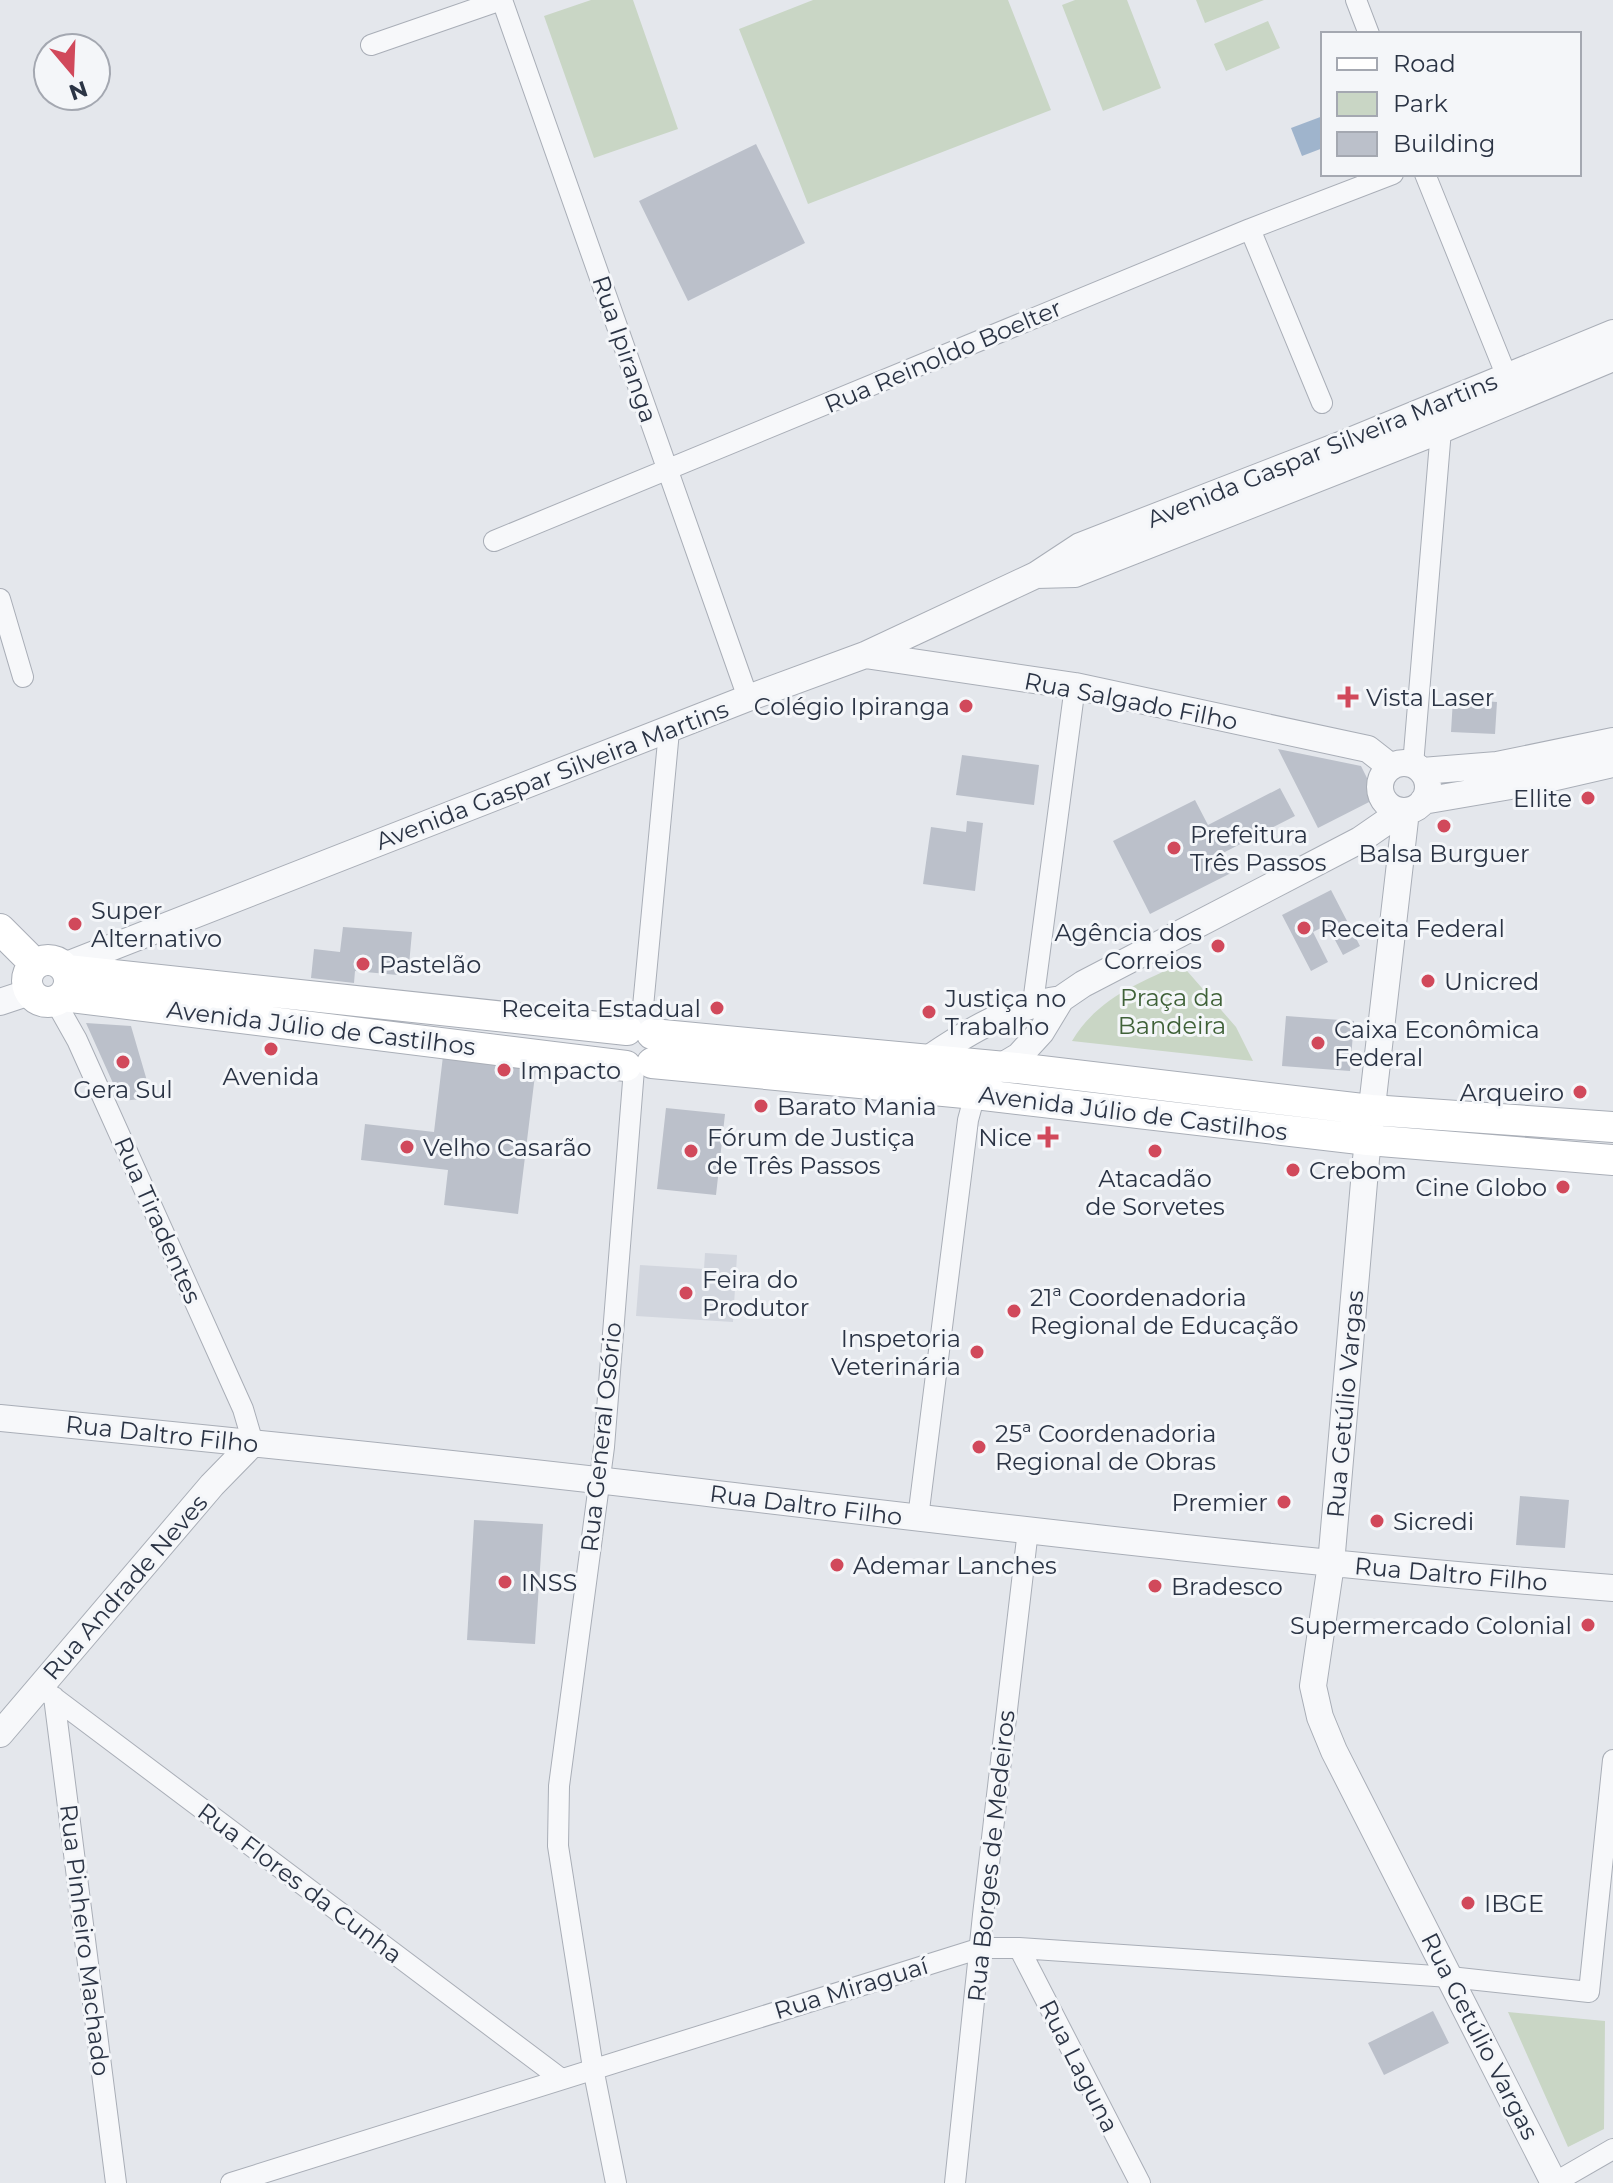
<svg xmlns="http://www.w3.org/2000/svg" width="1613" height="2183" font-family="Montserrat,sans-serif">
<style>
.built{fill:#d2d6de}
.green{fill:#c9d6c5}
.water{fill:#9fb4cc}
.building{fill:#bbc0ca}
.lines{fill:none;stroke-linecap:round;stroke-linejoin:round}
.minor-casing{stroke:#a9aeb7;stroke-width:22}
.tertiary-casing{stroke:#a9aeb7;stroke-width:28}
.secondary-casing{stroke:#a9aeb7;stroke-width:32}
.minor{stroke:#f7f8fa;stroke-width:20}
.tertiary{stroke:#f7f8fa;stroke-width:26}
.secondary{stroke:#fff;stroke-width:30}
.poi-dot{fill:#d1495b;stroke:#f4f6f9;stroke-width:3}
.labels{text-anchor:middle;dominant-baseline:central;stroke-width:6;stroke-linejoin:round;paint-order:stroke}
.street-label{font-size:24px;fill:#2b3445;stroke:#f4f6f9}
.poi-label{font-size:24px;fill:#2b3445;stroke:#f4f6f9;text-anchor:start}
.park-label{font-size:24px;fill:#3f6138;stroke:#f4f6f9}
</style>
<rect width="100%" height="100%" fill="#e4e7ec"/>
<path class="built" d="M705,1253L737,1255L733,1322L636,1316L640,1265L704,1269Z"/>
<path class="green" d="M591,0H633L678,129L594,158L544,16Z
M813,0H1008L1051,110L808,204L739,29Z
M1075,0H1127L1161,88L1103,111L1062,5Z
M1196,0H1264L1205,23Z
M1268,21L1280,48L1226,71L1214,44Z
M1181,964L1236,1027L1253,1061L1072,1041C1097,999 1138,983 1181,964Z
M1508,2012L1605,2021L1604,2129L1568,2147Z"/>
<path class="water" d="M1323,116V148L1302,156L1291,128Z"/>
<path class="building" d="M756,144L805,243L688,301L639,201Z
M1453,699L1497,702L1495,734L1451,732Z
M1278,749L1361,766L1377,798L1318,828Z
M962,755L1039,765L1034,805L956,795Z
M1280,788L1295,816L1221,854L1231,873L1150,914L1113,841L1195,800L1208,825Z
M967,821L983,823L975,891L923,884L931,827L966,832Z
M1331,890L1360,946L1343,955L1327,925L1313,932L1328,962L1311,971L1282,915Z
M343,927L412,932L408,976L355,971L354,983L311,978L314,949L340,952Z
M1286,1016L1354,1021L1350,1071L1282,1066Z
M86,1023L131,1026L152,1098L121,1101Z
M443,1056L536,1067L518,1214L444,1205L448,1170L361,1160L365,1124L434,1132Z
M666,1108L725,1114L716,1195L657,1189Z
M1520,1496L1569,1500L1565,1548L1516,1545Z
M474,1520L543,1524L535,1644L467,1640Z
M1433,2011L1449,2043L1384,2075L1368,2043Z"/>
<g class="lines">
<g class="minor-casing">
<path id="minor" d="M502,0L748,698
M1356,0L1369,34
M371,45L501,0
M1425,174L1507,377
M1250,229L1322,403
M494,541L1250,229L1393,174
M0,599L23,677
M1413,765L1441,430
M55,1001L77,1040L243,1409L253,1443
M1033,1003L1075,686
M641,1028L669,731
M918,1518L968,1120L975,1094
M40,1687L560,2078
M54,1697L116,2183
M1019,1948L1140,2183
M231,2183L981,1948H1019L1450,1977L1589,1992L1613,1760
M616,2183L593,2068L558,1846L559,1786L604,1447L634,1069
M955,2183L983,1915L1028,1530
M1554,2183L1613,2149"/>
</g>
<g class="tertiary-casing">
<path id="tertiary" d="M1036,575L1075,574L1441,430L1613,358
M865,655L1075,686L1368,749L1391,767
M1380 787a24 24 0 1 1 48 0a24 24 0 1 1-48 0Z
M1422,771L1497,765L1613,741
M1423,801L1534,782L1613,764
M1406,811L1366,1159L1331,1564L1313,1686L1320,1717L1334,1751L1554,2183
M64,966L748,698L865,655L1036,575L1080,546L1340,445L1613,333
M0,1002L30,992
M928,1059C969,1031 1011,1006 1061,999
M992,1072L1019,1056L1041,1032L1061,999L1083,984L1360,840L1402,811
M0,1418C214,1439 427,1460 640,1485C964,1523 1288,1563 1613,1588
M0,1734L212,1485L253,1443"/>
</g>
<g class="secondary-casing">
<path id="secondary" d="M0,929L35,964
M27 981a21 21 0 1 1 42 0a21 21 0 1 1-42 0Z
M67,970L627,1030
M63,996L626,1066
M652,1034L1016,1068L1371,1110L1613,1127
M652,1063L975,1094L1368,1140L1613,1160"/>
</g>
<use href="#minor" class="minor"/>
<use href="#tertiary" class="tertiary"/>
<use href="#secondary" class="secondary"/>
</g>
<g class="poi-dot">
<path d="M1344 685h8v8h8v8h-8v8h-8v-8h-8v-8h8z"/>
<circle cx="966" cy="706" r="8"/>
<circle cx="1588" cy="798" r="8"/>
<circle cx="1444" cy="826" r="8"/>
<circle cx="1174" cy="848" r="8"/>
<circle cx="75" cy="924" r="8"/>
<circle cx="1304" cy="928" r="8"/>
<circle cx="1218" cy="946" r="8"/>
<circle cx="363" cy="964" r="8"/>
<circle cx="1428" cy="981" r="8"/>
<circle cx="717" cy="1008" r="8"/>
<circle cx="929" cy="1012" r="8"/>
<circle cx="1318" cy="1043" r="8"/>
<circle cx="271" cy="1049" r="8"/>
<circle cx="123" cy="1062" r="8"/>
<circle cx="504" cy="1070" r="8"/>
<circle cx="1580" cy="1092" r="8"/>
<circle cx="761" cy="1106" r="8"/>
<path d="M1044 1125h8v8h8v8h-8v8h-8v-8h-8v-8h8z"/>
<circle cx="407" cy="1147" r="8"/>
<circle cx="691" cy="1151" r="8"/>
<circle cx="1155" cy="1151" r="8"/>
<circle cx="1293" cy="1170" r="8"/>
<circle cx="1563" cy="1187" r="8"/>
<circle cx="686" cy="1293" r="8"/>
<circle cx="1014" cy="1311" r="8"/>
<circle cx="977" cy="1352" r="8"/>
<circle cx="979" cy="1447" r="8"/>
<circle cx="1284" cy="1502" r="8"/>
<circle cx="1377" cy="1521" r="8"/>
<circle cx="837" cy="1565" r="8"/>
<circle cx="505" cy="1582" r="8"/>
<circle cx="1155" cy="1586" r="8"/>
<circle cx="1588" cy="1625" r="8"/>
<circle cx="1468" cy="1903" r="8"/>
</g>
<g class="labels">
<g class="street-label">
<text transform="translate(625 349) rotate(71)">Rua Ipiranga</text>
<text transform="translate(943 356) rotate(-23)">Rua Reinoldo Boelter</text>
<text transform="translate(1322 450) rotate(-22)">Avenida Gaspar Silveira Martins</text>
<text transform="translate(1131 701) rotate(11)">Rua Salgado Filho</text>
<text transform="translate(552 775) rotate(-21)">Avenida Gaspar Silveira Martins</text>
<text transform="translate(321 1028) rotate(7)">Avenida Júlio de Castilhos</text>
<text transform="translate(1133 1113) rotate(7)">Avenida Júlio de Castilhos</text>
<text transform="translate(158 1220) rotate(66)">Rua Tiradentes</text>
<text transform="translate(1345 1404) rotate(-85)">Rua Getúlio Vargas</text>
<text transform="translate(162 1434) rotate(6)">Rua Daltro Filho</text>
<text transform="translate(601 1437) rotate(-84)">Rua General Osório</text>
<text transform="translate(806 1505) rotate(7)">Rua Daltro Filho</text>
<text transform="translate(1451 1574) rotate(5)">Rua Daltro Filho</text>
<text transform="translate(125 1587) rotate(-49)">Rua Andrade Neves</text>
<text transform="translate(991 1856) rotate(-84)">Rua Borges de Medeiros</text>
<text transform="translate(300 1883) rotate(37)">Rua Flores da Cunha</text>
<text transform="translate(85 1940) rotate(83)">Rua Pinheiro Machado</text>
<text transform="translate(851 1988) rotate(-17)">Rua Miraguaí</text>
<text transform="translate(1480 2036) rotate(63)">Rua Getúlio Vargas</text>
<text transform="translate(1079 2066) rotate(63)">Rua Laguna</text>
</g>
<g class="poi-label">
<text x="1366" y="697">Vista Laser</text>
<text x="950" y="706" text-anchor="end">Colégio Ipiranga</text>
<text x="1572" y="798" text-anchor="end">Ellite</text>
<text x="1190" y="834">Prefeitura<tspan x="1190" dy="28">Três Passos</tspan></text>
<text x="1444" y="853" text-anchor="middle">Balsa Burguer</text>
<text x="91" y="910">Super<tspan x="91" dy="28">Alternativo</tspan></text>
<text x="1320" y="928">Receita Federal</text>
<text x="1202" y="932" text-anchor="end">Agência dos<tspan x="1202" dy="28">Correios</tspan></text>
<text x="379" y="964">Pastelão</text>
<text x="1444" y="981">Unicred</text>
<text x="945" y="998">Justiça no<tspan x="945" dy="28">Trabalho</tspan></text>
<text x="701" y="1008" text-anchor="end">Receita Estadual</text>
<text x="1334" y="1029">Caixa Econômica<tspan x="1334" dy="28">Federal</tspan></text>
<text x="520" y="1070">Impacto</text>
<text x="271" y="1076" text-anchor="middle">Avenida</text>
<text x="123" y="1089" text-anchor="middle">Gera Sul</text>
<text x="1564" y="1092" text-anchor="end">Arqueiro</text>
<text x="777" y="1106">Barato Mania</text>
<text x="707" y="1137">Fórum de Justiça<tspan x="707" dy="28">de Três Passos</tspan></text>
<text x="1032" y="1137" text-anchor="end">Nice</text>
<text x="423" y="1147">Velho Casarão</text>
<text x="1309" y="1170">Crebom</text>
<text x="1155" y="1178" text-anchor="middle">Atacadão<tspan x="1155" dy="28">de Sorvetes</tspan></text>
<text x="1547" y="1187" text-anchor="end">Cine Globo</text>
<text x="702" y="1279">Feira do<tspan x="702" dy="28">Produtor</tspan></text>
<text x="1030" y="1297">21ª Coordenadoria<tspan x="1030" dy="28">Regional de Educação</tspan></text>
<text x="961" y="1338" text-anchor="end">Inspetoria<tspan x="961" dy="28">Veterinária</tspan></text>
<text x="995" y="1433">25ª Coordenadoria<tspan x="995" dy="28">Regional de Obras</tspan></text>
<text x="1268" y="1502" text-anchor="end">Premier</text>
<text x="1393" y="1521">Sicredi</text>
<text x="853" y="1565">Ademar Lanches</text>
<text x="521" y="1582">INSS</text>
<text x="1171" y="1586">Bradesco</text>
<text x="1572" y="1625" text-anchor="end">Supermercado Colonial</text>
<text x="1484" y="1903">IBGE</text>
</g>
<g class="park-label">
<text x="1172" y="997">Praça da<tspan x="1172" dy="28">Bandeira</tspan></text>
</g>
</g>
<rect x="1321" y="32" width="260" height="144" fill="#f4f6f9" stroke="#a4a8b1" stroke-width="2"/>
<rect x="1337" y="58" width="40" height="12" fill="#ffffff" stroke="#a4a8b1" stroke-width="2"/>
<text x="1393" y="72" font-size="24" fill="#2b3445">Road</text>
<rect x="1337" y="92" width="40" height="24" fill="#c9d6c5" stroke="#a4a8b1" stroke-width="2"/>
<text x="1393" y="112" font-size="24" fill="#2b3445">Park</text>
<rect x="1337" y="132" width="40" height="24" fill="#bbc0ca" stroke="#a4a8b1" stroke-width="2"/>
<text x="1393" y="152" font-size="24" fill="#2b3445">Building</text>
<g transform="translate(72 72) rotate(161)"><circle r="38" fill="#f4f6f9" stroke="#a4a8b1" stroke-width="2"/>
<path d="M0-6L14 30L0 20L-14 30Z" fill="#d1495b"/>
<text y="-12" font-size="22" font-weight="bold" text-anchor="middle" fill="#2b3445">N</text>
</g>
</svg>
